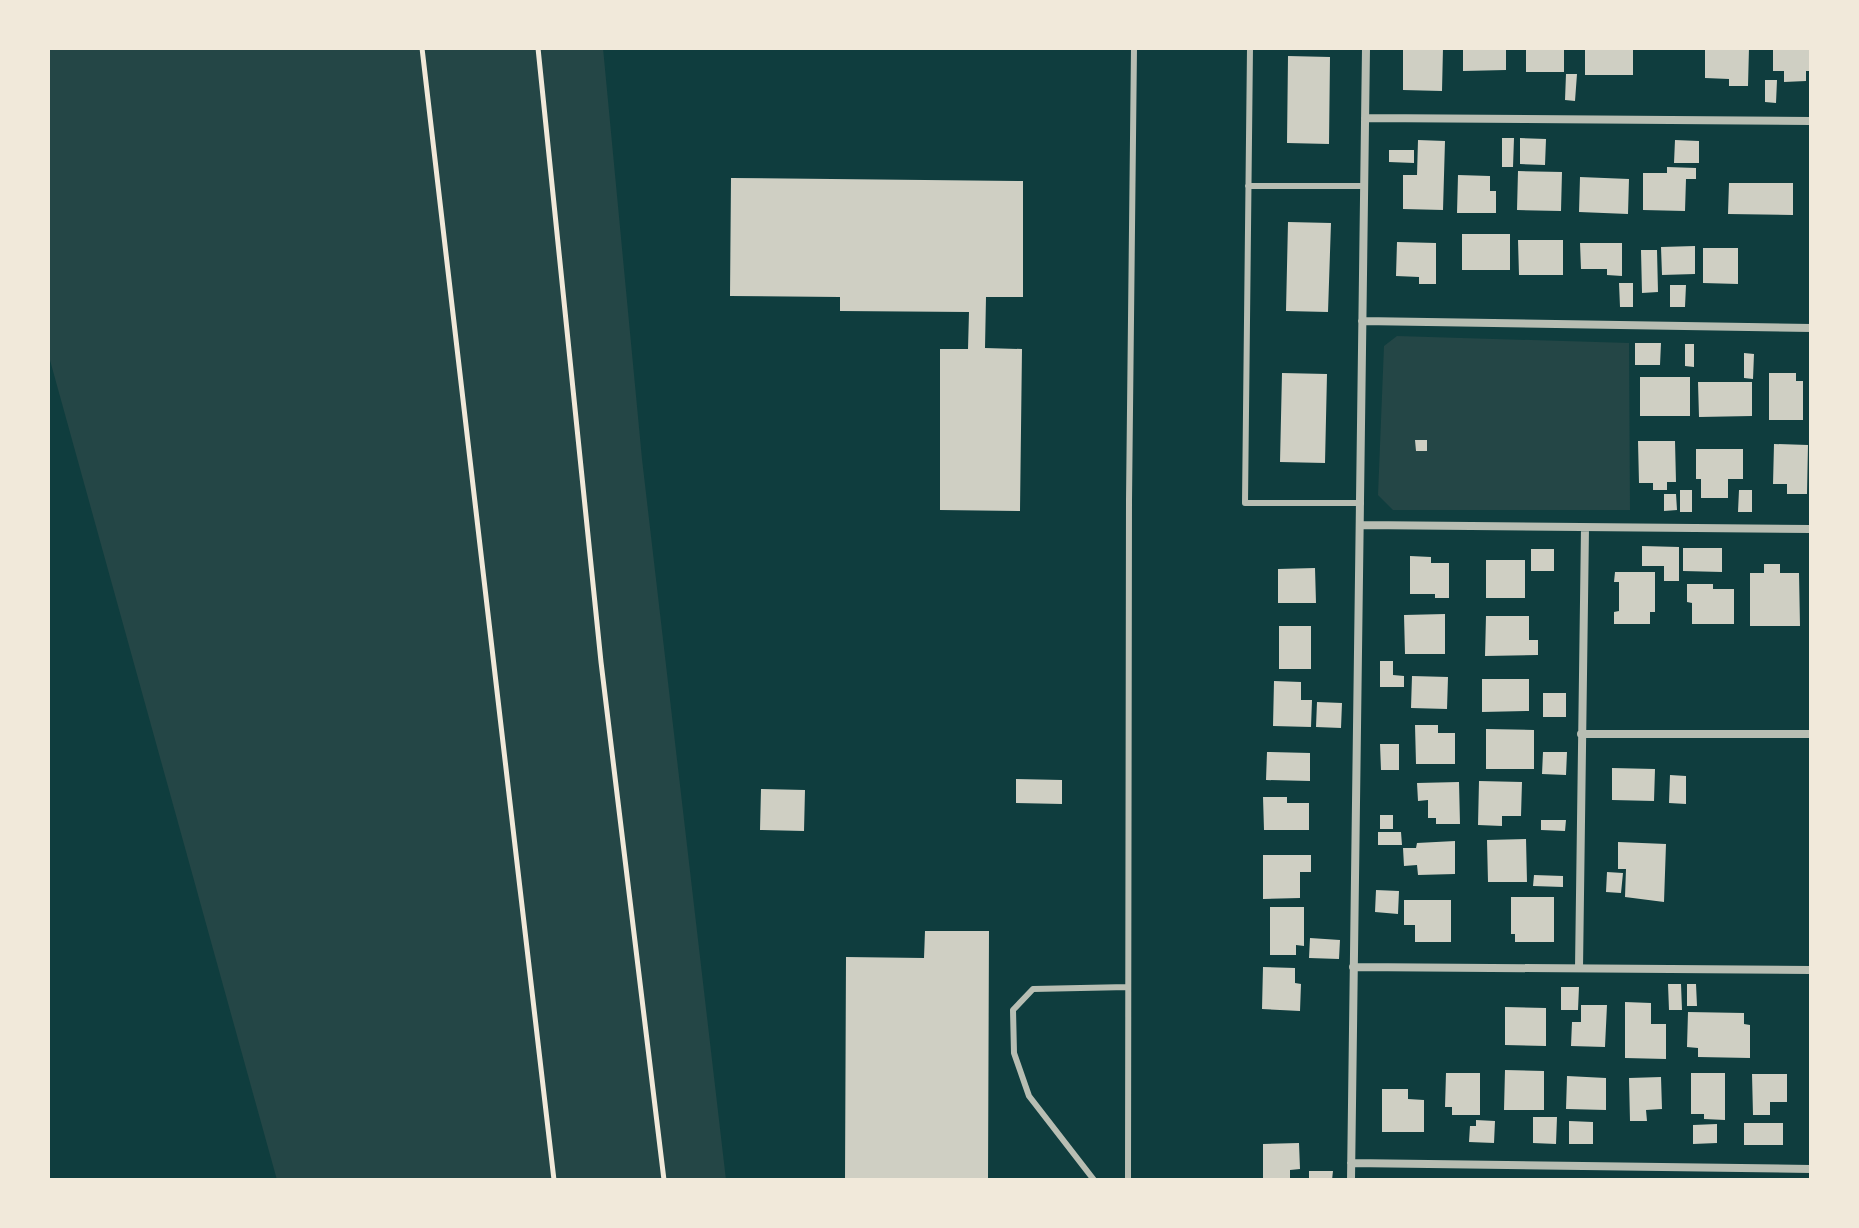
<svg xmlns="http://www.w3.org/2000/svg" width="1859" height="1228" font-family="Manrope,sans-serif">
<style>
.green{fill:#244646}
.building{fill:#cfcfc3}
.lines{fill:none;stroke-linecap:round;stroke-linejoin:round}
.path{stroke:#f1e9da;stroke-width:5}
.service{stroke:#b8beb3;stroke-width:6}
.minor{stroke:#b8beb3;stroke-width:8}
</style>
<rect width="100%" height="100%" fill="#0f3d3e"/>
<path class="green" d="M48,48H603L642,459L726,1180H277L48,353Z
M1397,336L1629,343L1630,510H1393L1378,495L1384,346Z"/>
<path class="building" d="M1403,48H1443L1442,91L1403,90Z
M1463,48H1506V70L1463,71Z
M1526,48H1564V72H1526Z
M1585,48H1633V75H1585Z
M1705,48H1749L1748,86H1729V79L1705,78Z
M1773,48H1811V71H1806V81L1784,82V71H1773Z
M1288,56L1330,57L1329,144L1287,143Z
M1566,74H1577L1575,101L1565,100Z
M1765,80H1777L1776,103L1765,102Z
M1502,138H1514L1513,167H1502Z
M1520,138L1546,139L1545,165L1520,164Z
M1418,140L1445,141L1443,210L1403,209V175H1417Z
M1675,140L1699,141V163H1674Z
M1389,150H1414V163L1389,162Z
M1667,167L1696,168V179H1686L1685,211L1643,210V173H1667Z
M1518,171L1562,172L1561,211L1517,210Z
M1458,175L1490,176V191H1496V213H1457Z
M1580,177L1629,179L1628,214L1579,212Z
M731,178L1023,181V297H986L985,348L1022,349L1020,511L940,510V349H968L969,312L840,311V297L730,296Z
M1729,183H1793V215L1728,214Z
M1288,222L1331,223L1328,312L1286,311Z
M1462,234H1510V270H1462Z
M1518,240H1563V275H1519Z
M1397,242L1436,243V284H1419V277L1396,276Z
M1580,243H1622V276L1607,275V269H1581Z
M1695,246V274L1662,275L1661,247Z
M1703,248H1738V284L1703,283Z
M1641,250H1657L1658,292L1642,293Z
M1619,283H1633V307H1620Z
M1670,285H1686L1685,307H1670Z
M1635,343H1661L1660,365H1635Z
M1685,344H1694V367L1685,366Z
M1744,353L1754,354L1753,379L1744,378Z
M1282,373L1327,374L1325,463L1280,462Z
M1769,373H1796V381H1803V420H1769Z
M1640,377H1690V416H1640Z
M1698,382H1752V416L1699,417Z
M1415,440H1427V451H1416Z
M1638,441H1675L1676,482H1667V490H1653V483H1639Z
M1774,444L1808,445L1807,494H1787V484H1773Z
M1696,449H1743V479H1728V498H1701V479H1696Z
M1680,490H1692V512H1680Z
M1739,490H1752V512H1738Z
M1664,494H1676L1677,510L1664,511Z
M1642,546L1679,547V581H1664V566H1642Z
M1683,548H1722V572L1683,571Z
M1531,549H1554V571H1531Z
M1410,556L1431,557V563H1449V598H1435V594H1410Z
M1486,560H1525V598H1486Z
M1764,564H1780V573H1799L1800,626H1750V573H1764Z
M1315,568L1316,603H1278V569Z
M1615,572H1655V612H1650V624H1614V612L1619,611V582H1614Z
M1687,584H1713V589H1734V624H1692V603L1687,602Z
M1445,614V654H1405L1404,615Z
M1486,616H1529V640H1538V655L1485,656Z
M1279,626H1311V669H1279Z
M1380,661H1393V675L1404,676V687H1380Z
M1412,676L1448,677L1447,709L1411,708Z
M1482,679H1529V711L1482,712Z
M1274,681L1301,682V700H1312L1311,727L1273,726Z
M1543,693H1566V717H1543Z
M1317,702L1342,703L1341,728L1316,727Z
M1415,725H1438V733H1455V764H1416Z
M1486,729L1534,730V769H1486Z
M1380,744H1399V770H1381Z
M1267,752L1310,753V781L1266,780Z
M1543,752H1567L1566,775L1542,774Z
M1612,768L1655,769L1654,801L1612,800Z
M1670,775L1686,776V804L1669,803Z
M1016,779L1062,780V804L1016,803Z
M1479,781L1522,782L1521,816H1502V826L1478,825Z
M1459,782L1460,824H1436V818H1428V800L1418,801L1417,783Z
M761,789L805,790L804,831L760,830Z
M1263,797H1287V803H1309V830H1264Z
M1380,815H1393V829H1380Z
M1541,820H1566L1565,831L1541,830Z
M1378,832H1401L1402,845H1378Z
M1526,839L1527,882H1488L1487,840Z
M1455,841V874L1418,875L1417,865L1404,866L1403,848H1416L1417,843Z
M1618,842L1666,844L1664,902L1625,897L1626,869H1618Z
M1263,855H1311V872H1300V898L1263,899Z
M1607,872L1623,873L1621,893L1606,892Z
M1534,875L1563,876V887L1533,886Z
M1376,890L1399,891L1398,914L1375,912Z
M1511,897H1554V942H1515V934H1511Z
M1404,900H1451V942H1415V925H1404Z
M1270,907H1304V946L1296,945V955H1270Z
M925,931H989L988,1180H845L846,957L924,958Z
M1310,938L1340,940L1339,959L1309,958Z
M1263,967L1295,968V983L1301,984L1300,1011L1262,1009Z
M1668,984H1681L1682,1010H1669Z
M1687,984H1696L1697,1006H1687Z
M1561,987H1579L1578,1010H1561Z
M1625,1002L1651,1003V1024H1666V1059L1625,1058Z
M1581,1005H1607L1605,1047L1571,1046L1572,1022H1581Z
M1505,1007L1546,1008V1046L1505,1045Z
M1688,1012L1744,1013V1024L1750,1025V1058L1698,1057V1048L1687,1047Z
M1505,1070L1544,1071V1110H1504Z
M1446,1073H1480V1115H1452V1107H1445Z
M1691,1073H1725V1120L1704,1119V1114H1691Z
M1752,1074H1787V1102H1770V1115H1753Z
M1567,1076L1606,1078V1110L1566,1109Z
M1661,1077L1662,1109L1646,1110L1647,1121H1630L1629,1078Z
M1382,1089H1408V1099L1424,1100V1132H1382Z
M1533,1117H1557L1556,1144L1533,1143Z
M1476,1120L1495,1121L1494,1143L1469,1142L1470,1126H1476Z
M1569,1121L1593,1122V1144H1569Z
M1744,1123H1783V1145H1744Z
M1717,1124V1143L1693,1144V1125Z
M1299,1143L1300,1169L1290,1170V1180H1263V1144Z
M1309,1171H1333L1332,1180H1309Z"/>
<g class="lines">
<path class="path" d="M422,48L554,1180
M538,48L601,662L664,1180"/>
<path class="service" d="M1250,48L1245,503H1361
M1248,186H1364
M1094,1180L1029,1096L1014,1053L1013,1010L1033,989L1128,987
M1128,1180L1129,500L1134,48"/>
<path class="minor" d="M1365,118L1811,121
M1362,321L1811,328
M1361,525L1811,529
M1581,734H1811
M1353,967L1811,970
M1579,968L1585,528
M1351,1163L1811,1169
M1351,1180L1366,48"/>
</g>
<rect width="1859" height="1228" fill="none" stroke="#f1e9da" stroke-width="100"/>
</svg>
